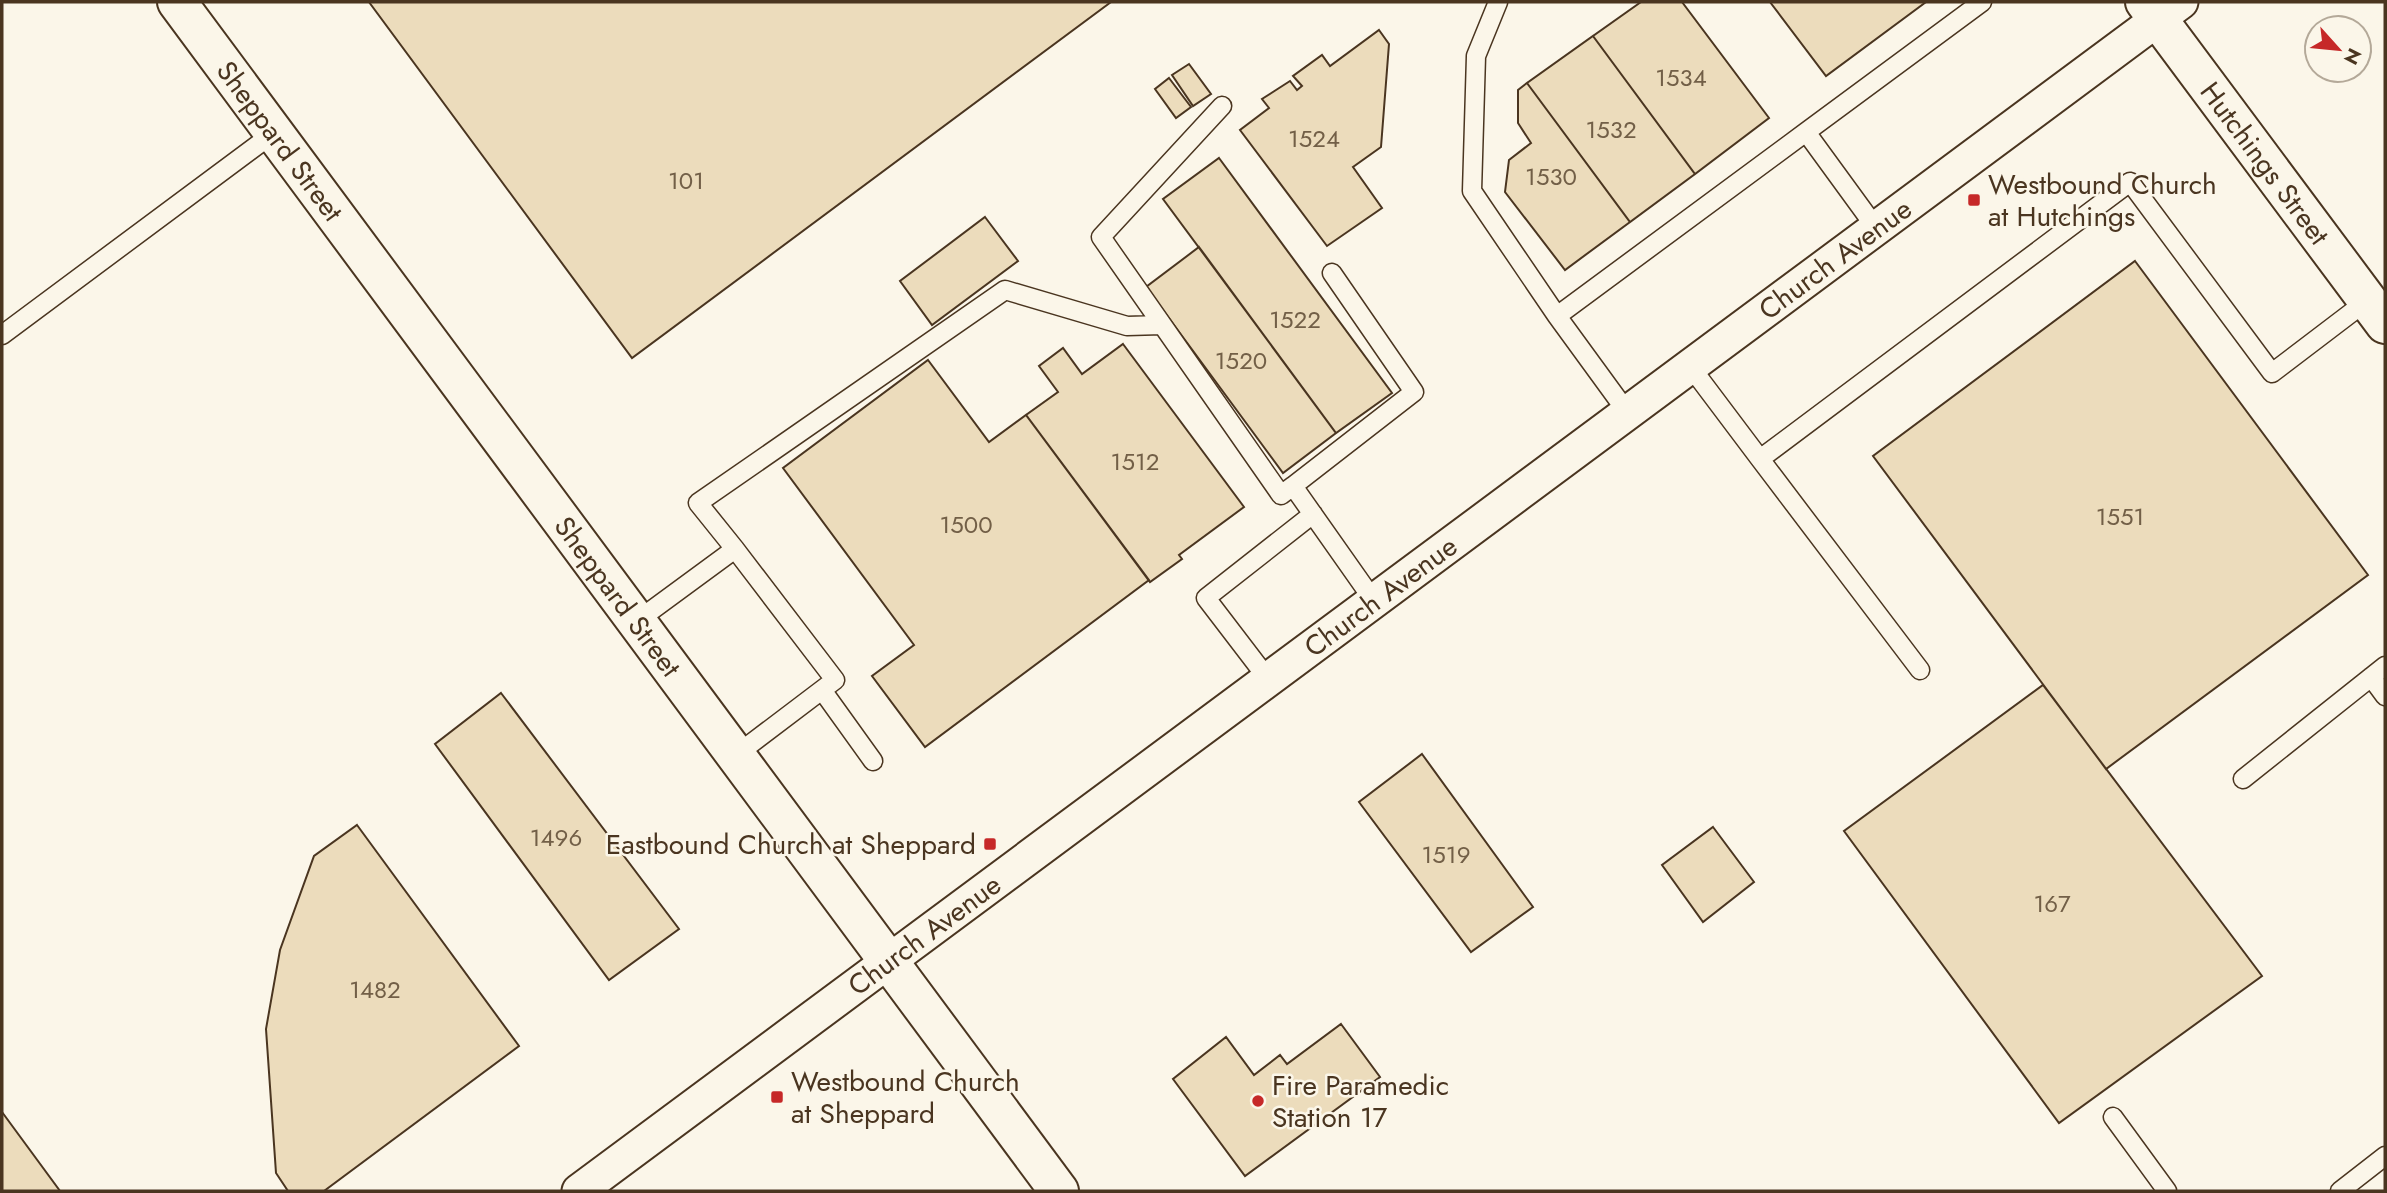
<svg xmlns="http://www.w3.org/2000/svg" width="2387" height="1193" font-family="Jost,sans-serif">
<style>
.building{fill:#ecdcbc;stroke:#4a3520;stroke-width:2}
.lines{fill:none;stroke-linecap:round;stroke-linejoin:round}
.service-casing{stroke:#4a3520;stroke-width:21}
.minor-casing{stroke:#4a3520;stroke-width:37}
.tertiary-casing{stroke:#4a3520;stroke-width:42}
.service{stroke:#fbf6e9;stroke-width:18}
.minor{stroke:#fbf6e9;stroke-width:33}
.tertiary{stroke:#fbf6e9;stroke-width:38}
.poi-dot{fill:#c62828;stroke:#fbf6e9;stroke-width:2.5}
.labels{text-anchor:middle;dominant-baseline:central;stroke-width:5;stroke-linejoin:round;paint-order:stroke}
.number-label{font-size:24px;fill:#725f47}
.street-label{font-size:28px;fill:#4a3520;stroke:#fbf6e9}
.poi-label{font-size:28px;fill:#4a3520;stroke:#fbf6e9;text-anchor:start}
</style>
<rect width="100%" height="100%" fill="#fbf6e9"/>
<path class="building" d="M369,2H1111L632,358Z
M1641,2H1682L1769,118L1695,174L1593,36Z
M1770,2H1926L1826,76Z
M1379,30L1389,44L1381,147L1353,167L1382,208L1327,246L1240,130L1269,108L1262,99L1290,81L1297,90L1302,86L1293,76L1322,55L1330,66Z
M1593,36L1695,174L1630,222L1527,83Z
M1189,64L1211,94L1193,106L1172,75Z
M1169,78L1191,107L1176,118L1155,89Z
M1527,83L1630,222L1565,270L1505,192L1509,160L1531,143L1518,123V90Z
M1219,158L1392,393L1336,433L1163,199Z
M985,217L1018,261L932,325L900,281Z
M1199,247L1336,433L1283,473L1146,287Z
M2135,261L2368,575L2106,769L1873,456Z
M1123,344L1244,507L1179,555L1182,559L1150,582L1026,415L1058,392L1039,366L1063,348L1082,374Z
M928,360L989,442L1026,415L1149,580L925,747L872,676L914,645L783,468Z
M2043,685L2262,976L2059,1123L1844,831Z
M501,693L679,929L609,980L435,744Z
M1422,754L1533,907L1471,952L1359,802Z
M357,825L519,1046L324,1191H288L276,1173L266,1029L280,950L314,856Z
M1713,827L1754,882L1703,922L1662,865Z
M1341,1024L1380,1077L1245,1176L1173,1079L1226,1037L1254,1075L1280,1055L1287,1064Z
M2,1112L60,1191H2Z"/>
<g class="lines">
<g class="service-casing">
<path id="service" d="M1498,2L1476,56L1472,191L1557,316L1627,412
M1222,106L1101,237L1281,495L1293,486
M1876,228L1806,132L1982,2
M1332,273L1414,392L1293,486L1374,601
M1557,316L1806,132
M2,335L275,132
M1690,366L1760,459L2130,182L2272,373L2368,300
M1760,459L1920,670
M735,549L835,680L736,755
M637,621L735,549L698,503L1005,290L1127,326L1162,325
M2371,677L2385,696
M1268,679L1206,598L1313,514
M822,690L873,761
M2243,779L2385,666
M2113,1117L2167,1191
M2340,1191L2385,1156"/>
</g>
<g class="minor-casing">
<g id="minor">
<path id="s1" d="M579,1191L2181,2"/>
</g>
</g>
<g class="tertiary-casing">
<g id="tertiary">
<path id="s2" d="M177,2L1059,1191"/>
<path id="s3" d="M2145,2L2385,324"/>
</g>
</g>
<use href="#service" class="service"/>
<use href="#minor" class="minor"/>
<use href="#tertiary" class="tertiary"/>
</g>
<g class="poi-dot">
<rect x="1967" y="193" width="14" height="14" rx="3.5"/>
<rect x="983" y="837" width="14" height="14" rx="3.5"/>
<rect x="770" y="1090" width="14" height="14" rx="3.5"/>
<circle cx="1258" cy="1101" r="7"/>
</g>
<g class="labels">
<g class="number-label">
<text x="1681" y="77">1534</text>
<text x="1611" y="129">1532</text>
<text x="1314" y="138">1524</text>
<text x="1551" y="176">1530</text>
<text x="686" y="180">101</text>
<text x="1295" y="319">1522</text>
<text x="1241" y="360">1520</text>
<text x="1135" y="461">1512</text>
<text x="2120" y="516">1551</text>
<text x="966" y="524">1500</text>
<text x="556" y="837">1496</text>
<text x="1446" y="854">1519</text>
<text x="2052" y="903">167</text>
<text x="375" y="989">1482</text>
</g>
<g class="street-label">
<text stroke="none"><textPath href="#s2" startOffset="173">Sheppard Street</textPath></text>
<text stroke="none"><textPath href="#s3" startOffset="201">Hutchings Street</textPath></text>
<text stroke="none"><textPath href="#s1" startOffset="1564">Church Avenue</textPath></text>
<text stroke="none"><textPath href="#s2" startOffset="740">Sheppard Street</textPath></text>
<text stroke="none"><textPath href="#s1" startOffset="998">Church Avenue</textPath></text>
<text stroke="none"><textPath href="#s1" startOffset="430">Church Avenue</textPath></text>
</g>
<g class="poi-label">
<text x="1988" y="184">Westbound Church<tspan x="1988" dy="32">at Hutchings</tspan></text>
<text x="976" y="844" text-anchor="end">Eastbound Church at Sheppard</text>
<text x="791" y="1081">Westbound Church<tspan x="791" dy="32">at Sheppard</tspan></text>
<text x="1272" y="1085">Fire Paramedic<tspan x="1272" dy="32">Station 17</tspan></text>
</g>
</g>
<rect width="2387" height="1193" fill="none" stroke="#4a3520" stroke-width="7"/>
<g transform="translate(2338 49) rotate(117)"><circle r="33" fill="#fbf6e9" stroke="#b4a999" stroke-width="2"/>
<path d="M0-5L12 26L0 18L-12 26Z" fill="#c62828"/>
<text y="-10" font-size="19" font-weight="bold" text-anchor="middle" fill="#4a3520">N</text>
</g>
</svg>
